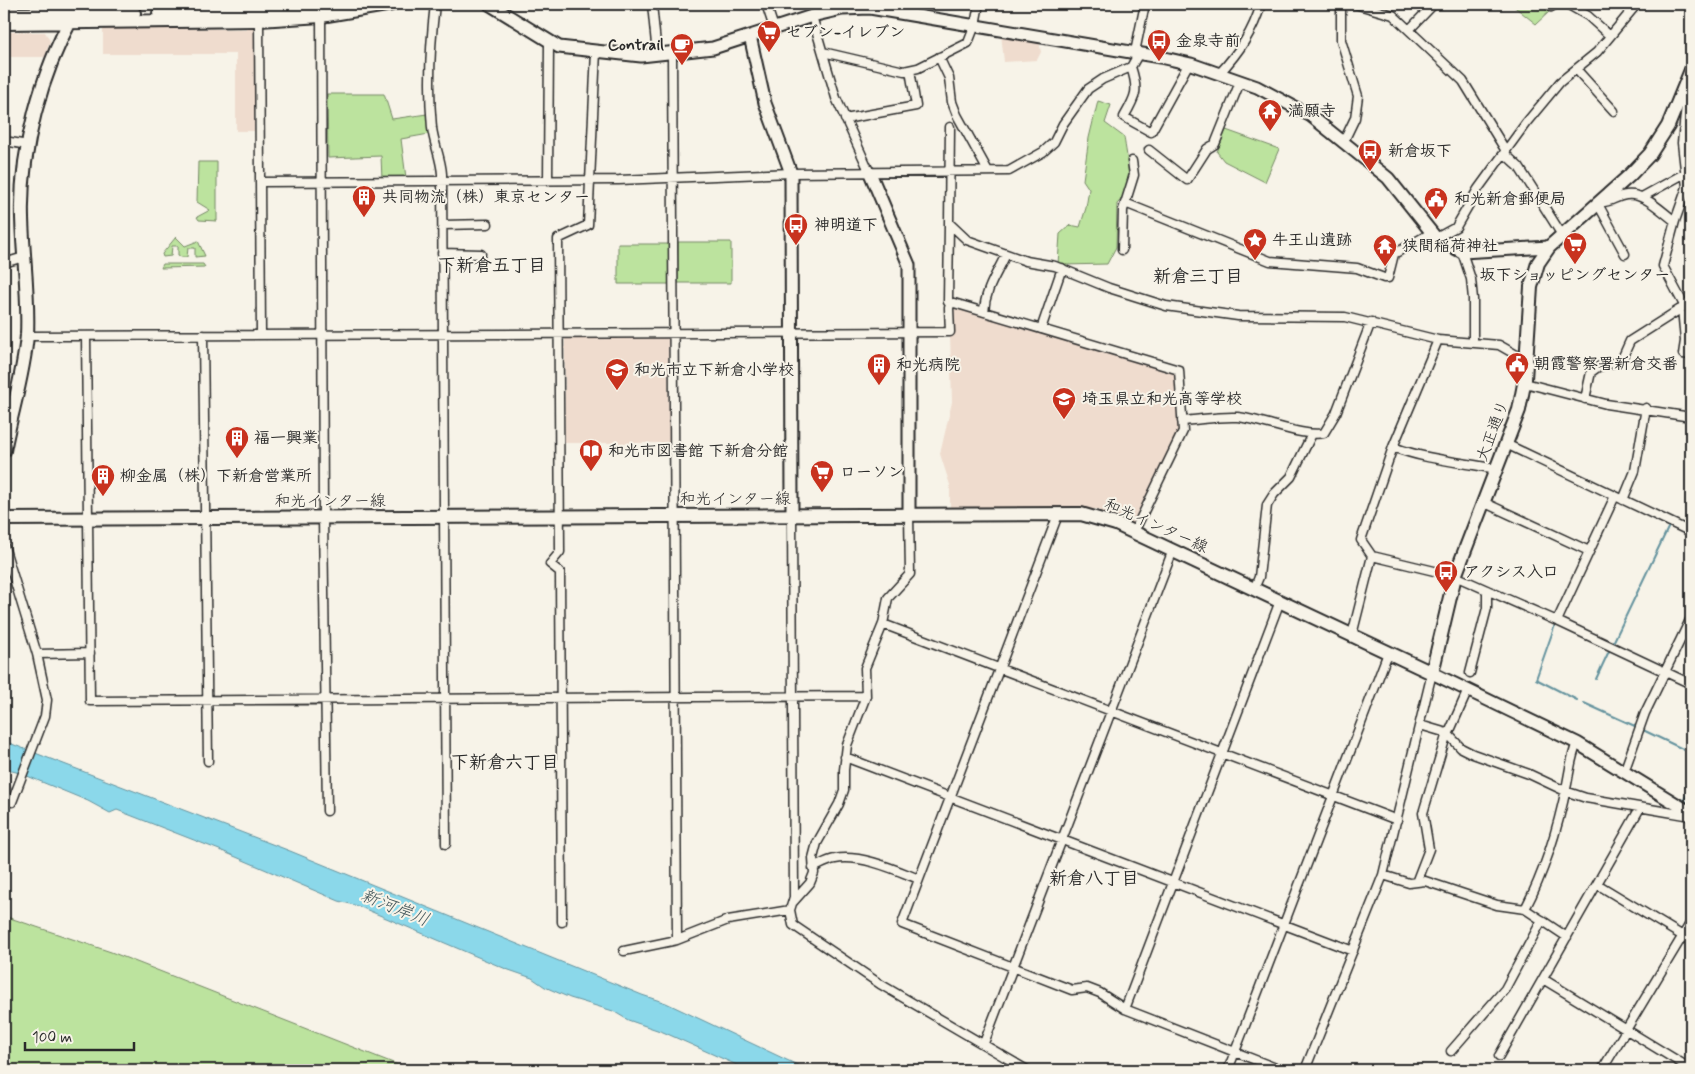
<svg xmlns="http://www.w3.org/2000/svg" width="1695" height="1074" font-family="Mynerve,'Klee One',sans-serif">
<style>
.built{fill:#efdcce}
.green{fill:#bce39e;stroke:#748764}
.water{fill:#8bd8ea;stroke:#65939e}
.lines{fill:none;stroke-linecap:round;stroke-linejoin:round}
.stream{stroke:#65939e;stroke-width:2}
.street-casing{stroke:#2b2b2b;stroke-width:11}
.secondary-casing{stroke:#2b2b2b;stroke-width:15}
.primary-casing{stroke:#2b2b2b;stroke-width:16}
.street{stroke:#f7f3e8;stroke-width:8}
.secondary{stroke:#f7f3e8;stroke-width:11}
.primary{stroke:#f7f3e8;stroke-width:12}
.labels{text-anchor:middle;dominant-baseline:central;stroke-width:4;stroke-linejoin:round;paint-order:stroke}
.poi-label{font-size:16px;font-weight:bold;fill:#2b2b2b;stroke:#f7f3e8;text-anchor:start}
.street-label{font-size:16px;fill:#2b2b2b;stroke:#f7f3e8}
.neighbourhood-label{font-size:18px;font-weight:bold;fill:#2b2b2b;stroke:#f7f3e8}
.water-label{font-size:18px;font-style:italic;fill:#43565b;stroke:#f7f3e8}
</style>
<rect width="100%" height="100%" fill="#f7f3e8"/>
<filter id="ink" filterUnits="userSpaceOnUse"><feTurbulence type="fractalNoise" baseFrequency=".02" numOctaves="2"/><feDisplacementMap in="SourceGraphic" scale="10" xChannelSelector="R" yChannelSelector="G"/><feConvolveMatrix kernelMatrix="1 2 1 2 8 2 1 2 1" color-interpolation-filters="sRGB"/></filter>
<g filter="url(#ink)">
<path class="built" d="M103,29H255L254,131H236V54H103Z
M4,32H45L50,41L45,57H4Z
M1001,34L1039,41L1041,52L1037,60L1004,62Z
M956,306L1176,372L1181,431L1137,525L1132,526L1112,515L1096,509H950V485L940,454L952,402L950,334H953V309Z
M668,338L669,443H565V339Z"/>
<path class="green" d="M1511,4H1542L1549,12L1536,24Z
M327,94H384L392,119L427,114L429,134L401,139L406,178L382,180L381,156L328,158Z
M1098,101L1111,105L1105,123L1124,137C1127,159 1135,187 1117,204L1116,247L1107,264L1064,265L1058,264L1060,234L1070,225L1080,227L1086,208L1089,189L1083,180L1089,138Z
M1226,130L1279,149L1265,182L1224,161L1217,152Z
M198,162H217V221L199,220L197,217L210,210L197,202Z
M176,237L185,246L198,241L205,256L195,257V248H188L187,257H181L178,255V246H172L171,256L163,257L162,254Z
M678,242H731V283H678Z
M618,244H669V284H618Z
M163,264H203L205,267L161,268Z
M4,916L111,952L411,1070H4Z"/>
<path class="water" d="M4,741L290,851L642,995L666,1003L808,1070H748L663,1032L628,1020L613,1011L570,998L545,987L532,978L506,969L358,906L339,901L222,851L117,810L110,813L88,801L20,773L4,769Z"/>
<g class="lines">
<path class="stream" d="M1555,625L1536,679L1577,700
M1613,643L1669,526
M1596,679L1609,651
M1584,703L1637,727
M1643,730L1691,753
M1691,785L1684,800L1691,805"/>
<g class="street-casing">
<path id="street" d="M435,4C430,46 428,86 432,128C434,144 441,158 442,174L446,844
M652,4L657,54
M766,4L774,28
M1341,4V40L1358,96L1355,118L1343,143
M1355,4L1393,15L1463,81L1506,151
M1548,4L1551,7L1556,4
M1567,4L1588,16L1610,36
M321,13L323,517L327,811
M812,16L836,98L870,173
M259,20L261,335
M1409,30L1434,4
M823,52L904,71L918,68L968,43L975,25L979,4
M1135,52L1145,4
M672,53L677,940
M939,57L949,78L952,102L957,115L988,171
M1131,67C1139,91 1136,96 1124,117L1151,132L1189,63
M1576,69L1614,111
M1219,74C1239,52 1253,32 1261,4
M1685,87L1687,96L1682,143L1687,187L1675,221L1663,266L1685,307
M845,119L916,106L910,70
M950,127L949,223L967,240L1026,261L1055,266L1109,288L1166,306L1238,316L1345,317L1438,340L1499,345L1527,361
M4,141L28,145
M1149,150L1187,180L1207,149L1215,144L1240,82
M1504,153L1519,167L1562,235
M548,181L549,42
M260,182L619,180L791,173L1009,171L1043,152L1054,142L1063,124L1088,89L1103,79L1131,67L1139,53
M1642,197L1689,171
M1600,202C1611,203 1616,196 1626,195C1644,192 1661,211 1675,221
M1125,203L1270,261L1357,268L1384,278H1388L1394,254L1431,233
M1598,204L1625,254
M949,223L948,302L950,304
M443,225L488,224
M1436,238L1456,227L1478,189L1526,123L1560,82L1597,52L1637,4
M1122,250L1123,210L1134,175L1132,161
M1462,252L1471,279L1473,299V342
M442,253L481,254
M4,263L24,257
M1682,308L1685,341L1683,354L1691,355
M984,312C985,289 997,274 1006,254
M1041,329L1062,268
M203,335L208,761
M27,336L950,332L949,308L950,304L954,303L1179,370L1183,431L1134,532
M86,336L90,701L866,696
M1525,383L1606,404L1691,417
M1585,399L1591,372L1598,367L1621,361L1630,341L1682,308L1691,307
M1182,421C1200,420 1219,416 1237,417C1261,419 1305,438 1324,433L1336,413L1371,322
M1506,444L1691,532
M1393,447C1427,460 1461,462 1496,469
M1623,500L1635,471L1646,408
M1483,502L1589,551
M1057,513L1056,520L902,924L1072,990L1087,988L1100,993L1125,1009L1281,1070
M792,515L794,897L790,910L793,925L880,984L1027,1070
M4,546L37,654L47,700L45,716L12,802
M1372,556L1455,576L1557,621L1691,684
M1254,589L1259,577L1267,505L1274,494L1291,477L1311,436
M1557,621L1615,496
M883,624L1397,820
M1352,635L1372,556L1361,540L1393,447L1438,340
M37,654L90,653
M1470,673L1487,608V590
M1420,725L1447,733L1461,748L1473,754L1529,774L1565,791L1586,798L1691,816
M1448,735L1468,690
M845,757L1353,951
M1624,772L1645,713L1691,618
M813,868C820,865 828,860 835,859C861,854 896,870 919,879
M1383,875L1409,883L1425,881L1497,905L1525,909L1567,937
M1417,880L1429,849L1423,813L1447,733
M1597,884L1691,941
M793,902L810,883L814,873L813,858L817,843L839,804L844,790V770L847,745L866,696L865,668L883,624L888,598L910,574L909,514
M1525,909C1546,869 1558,828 1567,784C1570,769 1571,757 1577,743
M562,922L560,572L550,564L560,552L558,239L588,225L596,51
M624,951L677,940L728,920L790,910
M1543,979L1691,1069
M1125,1009L1280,601
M984,1043L1173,550
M1451,1051L1505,989L1542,920
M1499,1056L1640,808
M1228,1070L1388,653
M1305,1070L1383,875L1432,673
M1602,1070L1691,922"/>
</g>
<g class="secondary-casing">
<path id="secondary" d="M489,4L559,47L641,56L713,48L812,16L842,9L870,8L1160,57L1191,64L1257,87L1311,116L1388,178L1436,238L1462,252L1549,247
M750,36L765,103L791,173L792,515
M870,173L909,265V514
M1432,673L1577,743L1691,813"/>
</g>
<g class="primary-casing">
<path id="primary" d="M159,13L259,11L342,4
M4,14L134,13
M4,23L259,20L321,16L392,4
M4,451C11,413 24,374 27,335C29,296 23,257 22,218C20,150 41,73 74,14
M4,519L1081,514L1116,524L1432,673L1455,576L1519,410L1525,379L1531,287L1538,263L1549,247L1629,176L1650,154L1668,126L1691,70"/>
</g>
<use href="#street" class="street"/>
<use href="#secondary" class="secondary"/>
<use href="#primary" class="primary"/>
</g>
</g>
<defs>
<g id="supermarket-pin" transform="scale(1.25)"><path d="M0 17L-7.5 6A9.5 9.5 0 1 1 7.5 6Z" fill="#c8321e" stroke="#f7f3e8"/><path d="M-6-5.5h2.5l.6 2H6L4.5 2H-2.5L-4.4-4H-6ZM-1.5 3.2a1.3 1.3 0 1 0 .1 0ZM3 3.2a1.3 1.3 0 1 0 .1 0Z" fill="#fff"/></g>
<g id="bus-pin" transform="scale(1.25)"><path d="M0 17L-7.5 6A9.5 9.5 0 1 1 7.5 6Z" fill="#c8321e" stroke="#f7f3e8"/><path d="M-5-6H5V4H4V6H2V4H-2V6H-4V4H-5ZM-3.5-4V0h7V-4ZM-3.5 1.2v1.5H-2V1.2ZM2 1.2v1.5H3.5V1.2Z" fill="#fff"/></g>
<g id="cafe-pin" transform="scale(1.25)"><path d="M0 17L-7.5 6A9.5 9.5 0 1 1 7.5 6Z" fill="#c8321e" stroke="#f7f3e8"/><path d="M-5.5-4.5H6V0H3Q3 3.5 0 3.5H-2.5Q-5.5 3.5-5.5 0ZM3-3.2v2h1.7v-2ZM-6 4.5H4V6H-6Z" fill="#fff"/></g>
<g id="temple-pin" transform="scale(1.25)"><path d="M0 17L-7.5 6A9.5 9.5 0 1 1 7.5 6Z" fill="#c8321e" stroke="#f7f3e8"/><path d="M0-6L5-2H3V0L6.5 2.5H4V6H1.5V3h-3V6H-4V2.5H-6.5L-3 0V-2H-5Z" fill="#fff"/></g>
<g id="building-pin" transform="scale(1.25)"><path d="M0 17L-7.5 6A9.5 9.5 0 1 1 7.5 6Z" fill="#c8321e" stroke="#f7f3e8"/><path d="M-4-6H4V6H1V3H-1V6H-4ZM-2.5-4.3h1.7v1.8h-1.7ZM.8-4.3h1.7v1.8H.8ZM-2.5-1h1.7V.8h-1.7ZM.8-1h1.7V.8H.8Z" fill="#fff"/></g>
<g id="civic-pin" transform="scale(1.25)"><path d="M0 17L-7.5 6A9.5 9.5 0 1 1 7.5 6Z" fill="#c8321e" stroke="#f7f3e8"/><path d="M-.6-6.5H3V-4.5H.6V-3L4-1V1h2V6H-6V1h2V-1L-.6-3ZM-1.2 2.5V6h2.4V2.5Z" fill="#fff"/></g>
<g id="sight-pin" transform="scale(1.25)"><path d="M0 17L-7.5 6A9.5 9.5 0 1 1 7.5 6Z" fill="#c8321e" stroke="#f7f3e8"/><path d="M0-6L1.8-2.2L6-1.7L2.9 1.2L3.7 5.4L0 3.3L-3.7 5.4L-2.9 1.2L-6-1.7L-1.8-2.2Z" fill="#fff"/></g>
<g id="school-pin" transform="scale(1.25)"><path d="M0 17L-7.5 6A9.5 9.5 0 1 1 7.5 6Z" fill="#c8321e" stroke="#f7f3e8"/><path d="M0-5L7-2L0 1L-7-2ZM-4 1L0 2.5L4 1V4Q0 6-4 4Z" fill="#fff"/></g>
<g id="library-pin" transform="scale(1.25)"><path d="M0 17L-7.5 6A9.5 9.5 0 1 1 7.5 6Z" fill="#c8321e" stroke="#f7f3e8"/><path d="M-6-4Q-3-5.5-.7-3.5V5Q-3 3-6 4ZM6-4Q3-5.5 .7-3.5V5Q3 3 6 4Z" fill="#fff"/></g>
</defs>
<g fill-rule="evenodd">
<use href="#supermarket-pin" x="769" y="32"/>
<use href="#bus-pin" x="1159" y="41"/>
<use href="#cafe-pin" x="682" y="45"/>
<use href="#temple-pin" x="1270" y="111"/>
<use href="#bus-pin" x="1370" y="151"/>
<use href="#building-pin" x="364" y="197"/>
<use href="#civic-pin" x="1436" y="199"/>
<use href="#bus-pin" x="796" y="225"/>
<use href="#sight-pin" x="1255" y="240"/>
<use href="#supermarket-pin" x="1575" y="244"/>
<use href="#temple-pin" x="1385" y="246"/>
<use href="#civic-pin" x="1517" y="364"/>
<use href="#building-pin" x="879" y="365"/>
<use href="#school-pin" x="617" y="370"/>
<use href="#school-pin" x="1064" y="399"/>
<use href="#building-pin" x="237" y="438"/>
<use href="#library-pin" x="591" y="451"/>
<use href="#supermarket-pin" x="822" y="472"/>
<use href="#building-pin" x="103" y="476"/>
<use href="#bus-pin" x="1446" y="572"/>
</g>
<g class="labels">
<g class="poi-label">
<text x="786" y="32">セブン-イレブン</text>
<text x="1176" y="41">金泉寺前</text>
<text x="664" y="45" text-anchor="end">Contrail</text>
<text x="1288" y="111">満願寺</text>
<text x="1388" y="151">新倉坂下</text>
<text x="382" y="197">共同物流（株）東京センター</text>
<text x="1454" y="199">和光新倉郵便局</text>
<text x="814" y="225">神明道下</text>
<text x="1272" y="240">牛王山遺跡</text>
<text x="1402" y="246">狭間稲荷神社</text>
<text x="1575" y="275" text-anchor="middle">坂下ショッピングセンター</text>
<text x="1534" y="364">朝霞警察署新倉交番</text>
<text x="896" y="365">和光病院</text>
<text x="634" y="370">和光市立下新倉小学校</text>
<text x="1082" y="399">埼玉県立和光高等学校</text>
<text x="254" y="438">福一興業</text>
<text x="608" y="451">和光市図書館 下新倉分館</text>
<text x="840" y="472">ローソン</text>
<text x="120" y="476">柳金属（株）下新倉営業所</text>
<text x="1464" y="572">アクシス入口</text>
</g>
<g class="street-label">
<text transform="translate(1493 431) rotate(-69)">大正通り</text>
<text x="735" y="499">和光インター線</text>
<text x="330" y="501">和光インター線</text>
<text transform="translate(1156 526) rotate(24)">和光インター線</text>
</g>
<g class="neighbourhood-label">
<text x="492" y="266">下新倉五丁目</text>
<text x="1198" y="277">新倉三丁目</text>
<text x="505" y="763">下新倉六丁目</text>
<text x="1094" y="879">新倉八丁目</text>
</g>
<g class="water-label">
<text transform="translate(395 908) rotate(22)">新河岸川</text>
</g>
</g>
<rect width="1695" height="1074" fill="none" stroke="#f7f3e8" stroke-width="20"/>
<rect x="10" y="10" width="1675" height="1054" fill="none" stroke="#2b2b2b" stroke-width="2" filter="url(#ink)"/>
<path d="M25 1042v8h109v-8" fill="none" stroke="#2b2b2b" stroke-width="2.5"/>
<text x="32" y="1042" font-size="15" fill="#2b2b2b" stroke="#f7f3e8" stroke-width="4" paint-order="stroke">100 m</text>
</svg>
